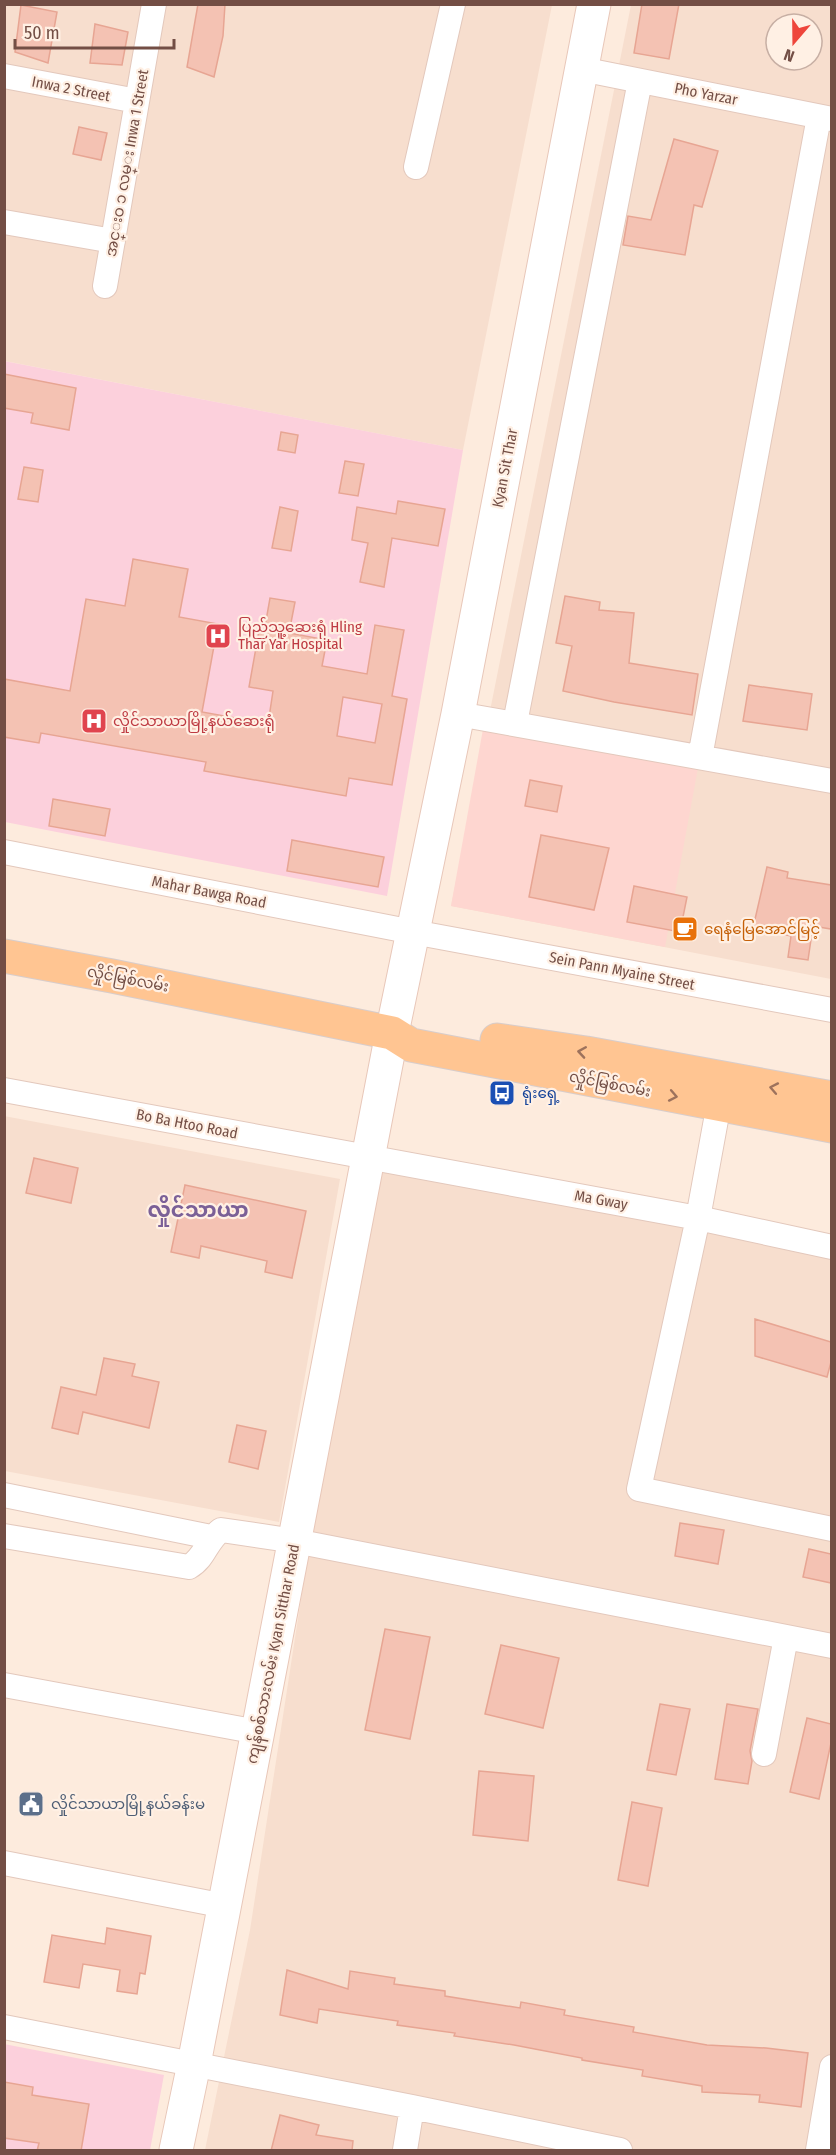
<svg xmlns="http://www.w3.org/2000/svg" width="836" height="2155" font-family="'Fira Sans Condensed','Noto Sans Myanmar',sans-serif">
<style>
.residential{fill:#f7dece;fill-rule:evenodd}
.commercial{fill:#fed6d0}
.medical{fill:#fcd0dc}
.building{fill:#f4c2b3;stroke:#e7a593;stroke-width:1.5;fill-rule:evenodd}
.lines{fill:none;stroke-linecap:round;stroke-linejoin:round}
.street-casing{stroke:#e3c8bc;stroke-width:26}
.secondary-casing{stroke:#e8c7b9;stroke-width:35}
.primary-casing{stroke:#d8cdcb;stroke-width:35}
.street{stroke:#fff;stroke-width:24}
.secondary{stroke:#fff;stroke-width:33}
.primary{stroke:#ffc592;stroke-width:33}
.oneway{stroke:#9d725c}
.labels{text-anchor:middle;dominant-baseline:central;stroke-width:4.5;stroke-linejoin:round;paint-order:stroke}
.street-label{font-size:15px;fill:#734e45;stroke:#fff0e4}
.health-label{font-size:15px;fill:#be3a42;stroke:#fff0e4;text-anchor:start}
.food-label{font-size:15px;fill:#c56008;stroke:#fff0e4;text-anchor:start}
.transit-label{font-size:15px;fill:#164399;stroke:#fff0e4;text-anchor:start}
.service-label{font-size:15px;fill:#4e5e75;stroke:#fff0e4;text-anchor:start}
.district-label{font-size:21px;font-weight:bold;fill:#7b6097;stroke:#fff0e4}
</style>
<rect width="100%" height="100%" fill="#fdebdd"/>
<path class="residential" d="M4,5H552L463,450L5,361Z
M631,5H831V979L451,906ZM776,24H812V60H776Z
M4,1116L340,1179L279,1522L5,1471Z
M369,1158L831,1250V2150H205L250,1930Z"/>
<path class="commercial" d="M485,718L700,757L665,947L451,906Z"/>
<path class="medical" d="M4,361L463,450L387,896L5,822Z
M4,2044L164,2075L150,2150H5Z"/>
<path class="building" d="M198,4H225L223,36L214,77L187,67Z
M642,4H679L669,59L634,53Z
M21,5L57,12L48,63L15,52Z
M95,24L128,32L122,65L90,63Z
M79,127L107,133L101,160L73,154Z
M674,139L718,151L702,207L694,205L685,255L623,245L628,216L651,220Z
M4,374L76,388L69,430L31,423L33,413L4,408Z
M281,432L298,435L295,453L278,450Z
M345,461L364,464L358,496L339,493Z
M24,467L43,470L38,502L18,499Z
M398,501L445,509L438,546L392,538L384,587L360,582L368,543L352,540L357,507L396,514Z
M280,507L298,511L291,551L272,548Z
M133,559L188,569L179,617L218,624L202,712L268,724L273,691L249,687L259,631L264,632L270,598L295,602L289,633L327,640L322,666L367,674L375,625L404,630L392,696L407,699L392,785L349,778L346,796L204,771L206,762L41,733L39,743L4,737V679L70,691L86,599L125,606ZM343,697L382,704L375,743L337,736Z
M565,596L600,602L599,610L634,613L629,663L698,674L692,715L614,702L563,691L572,646L556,643Z
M749,685L812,694L807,730L743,721Z
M530,780L562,786L557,812L525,806Z
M53,799L110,809L105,836L49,826Z
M541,835L609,848L594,910L529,897Z
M292,840L384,857L378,887L287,871Z
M767,867L788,872L787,878L831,885V929L813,926L808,960L788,957L791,936L753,928Z
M634,886L687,897L680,932L627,922Z
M34,1158L78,1168L71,1203L26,1193Z
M185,1185L306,1211L292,1278L265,1272L267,1261L201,1246L199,1258L171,1252Z
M755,1319L831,1342V1362L827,1377L755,1356Z
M104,1358L135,1364L132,1376L159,1382L149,1428L83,1412L78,1434L52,1428L61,1387L96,1395Z
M237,1425L266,1431L258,1469L229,1462Z
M680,1523L724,1530L718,1564L675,1556Z
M809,1549L831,1554V1583L803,1577Z
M385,1629L430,1637L410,1739L365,1730Z
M501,1645L559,1658L543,1728L485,1714Z
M660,1704L690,1709L676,1775L647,1770Z
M727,1704L758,1709L750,1751L752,1761L748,1784L715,1779Z
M807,1718L831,1724V1743L819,1799L790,1792Z
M479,1771L534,1776L528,1841L473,1835Z
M632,1802L662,1808L648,1886L618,1880Z
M107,1928L151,1936L145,1974L140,1973L137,1994L117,1991L120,1970L83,1964L79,1988L44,1982L52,1935L105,1944Z
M287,1970L348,1989L350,1971L395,1978L394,1984L445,1991V1996L520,2008L521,2002L565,2010L564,2015L634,2027L633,2032L707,2045L766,2048L808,2053L801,2107L759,2102L760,2095L702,2092V2086L642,2076L643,2070L582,2060V2058L514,2045L454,2036L455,2033L397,2025L398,2021L319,2009L317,2023L280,2015Z
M4,2082L33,2087L32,2095L89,2104L81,2151H37L39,2143L4,2138Z
M280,2115L319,2125L316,2135L353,2141L352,2151H271Z"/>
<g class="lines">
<g class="street-casing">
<path id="street" d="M581,69L832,119
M4,76L137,101
M416,167L453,4
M4,222L113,241
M105,286L154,4
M458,714L832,781
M515,723L640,81
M700,757L819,117
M4,852L413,932L832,1010
M722,1087L698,1218L639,1489L832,1529
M4,1090L698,1218L832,1247
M4,1495L211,1537
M4,1536L189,1567C205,1558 206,1541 221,1530L295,1541L832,1646
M4,1685L258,1732
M764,1754L786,1637
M4,1863L225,1906
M4,2027L412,2107L620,2150
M405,2150L412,2107
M818,2150L832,2067"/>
</g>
<g class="secondary-casing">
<path id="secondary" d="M176,2150L194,2064L392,1033L458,714L594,4"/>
</g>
<g class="primary-casing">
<path id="primary" d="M4,956L112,976L392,1033L411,1045L832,1126
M497,1040L586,1053L832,1098"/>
</g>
<use href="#street" class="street"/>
<use href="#secondary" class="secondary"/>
<use href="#primary" class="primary"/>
</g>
<defs><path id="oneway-chevron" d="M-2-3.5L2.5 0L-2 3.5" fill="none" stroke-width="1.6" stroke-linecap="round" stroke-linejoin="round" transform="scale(1.5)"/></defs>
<g class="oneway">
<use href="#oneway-chevron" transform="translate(582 1052) rotate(-171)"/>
<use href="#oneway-chevron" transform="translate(774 1088) rotate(-169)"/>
<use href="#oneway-chevron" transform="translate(673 1096) rotate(11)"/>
</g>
<defs>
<g id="hospital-square" transform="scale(1.35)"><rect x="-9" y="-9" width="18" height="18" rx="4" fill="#e0444e" stroke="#fff0e4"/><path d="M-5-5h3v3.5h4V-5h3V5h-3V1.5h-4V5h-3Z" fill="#fff"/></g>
<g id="cafe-square" transform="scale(1.35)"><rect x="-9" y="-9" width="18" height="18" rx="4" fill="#e8710a" stroke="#fff0e4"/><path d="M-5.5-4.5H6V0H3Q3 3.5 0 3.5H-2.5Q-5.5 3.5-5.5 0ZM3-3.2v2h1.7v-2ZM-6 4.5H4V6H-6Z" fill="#fff"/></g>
<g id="bus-square" transform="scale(1.35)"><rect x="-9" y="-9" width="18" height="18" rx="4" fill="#1a4fb4" stroke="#fff0e4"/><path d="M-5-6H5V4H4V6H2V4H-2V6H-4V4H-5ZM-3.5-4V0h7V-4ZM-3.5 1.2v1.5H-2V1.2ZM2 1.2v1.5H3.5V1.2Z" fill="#fff"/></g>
<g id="civic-square" transform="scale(1.35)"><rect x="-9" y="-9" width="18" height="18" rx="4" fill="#5c6f8a" stroke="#fff0e4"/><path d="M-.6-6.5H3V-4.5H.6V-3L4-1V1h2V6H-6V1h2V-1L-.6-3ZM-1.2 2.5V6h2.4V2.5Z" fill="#fff"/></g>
</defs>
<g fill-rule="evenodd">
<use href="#hospital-square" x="218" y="636"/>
<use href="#hospital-square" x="94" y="721"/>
<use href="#cafe-square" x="685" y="929"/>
<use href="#bus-square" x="502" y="1093"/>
<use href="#civic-square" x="31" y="1804"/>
</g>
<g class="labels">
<g class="street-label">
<text transform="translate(71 89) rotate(11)">Inwa 2 Street</text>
<text transform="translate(706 94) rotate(11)">Pho Yarzar</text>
<text transform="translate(127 163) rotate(-80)">အင္းဝ ၁ လမ္း Inwa 1 Street</text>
<text transform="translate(505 468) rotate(-79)">Kyan Sit Thar</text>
<text transform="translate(209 892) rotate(11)">Mahar Bawga Road</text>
<text transform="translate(622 971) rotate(11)">Sein Pann Myaine Street</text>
<text transform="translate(128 979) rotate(11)">လှိုင်မြစ်လမ်း</text>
<text transform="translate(610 1084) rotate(11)">လှိုင်မြစ်လမ်း</text>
<text transform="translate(187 1124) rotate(11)">Bo Ba Htoo Road</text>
<text transform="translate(601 1200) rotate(10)">Ma Gway</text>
<text transform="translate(273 1654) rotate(-79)">ကျန်စစ်သားလမ်း Kyan Sitthar Road</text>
</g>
<g class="health-label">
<text x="238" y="627">ပြည်သူ့ဆေးရုံ Hling<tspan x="238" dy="17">Thar Yar Hospital</tspan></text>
<text x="113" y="721">လှိုင်သာယာမြို့နယ်ဆေးရုံ</text>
</g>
<g class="food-label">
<text x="704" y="929">ရေနံမြေအောင်မြင့်</text>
</g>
<g class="transit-label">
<text x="522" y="1093">ရုံးရှေ့</text>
</g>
<g class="service-label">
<text x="51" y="1804">လှိုင်သာယာမြို့နယ်ခန်းမ</text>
</g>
<g class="district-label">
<text x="198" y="1210">လှိုင်သာယာ</text>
</g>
</g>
<rect width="836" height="2155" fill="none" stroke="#734e45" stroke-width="12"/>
<g transform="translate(794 42) rotate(200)"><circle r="28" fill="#fff0e4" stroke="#c7afa4" stroke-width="1.5"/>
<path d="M0-4.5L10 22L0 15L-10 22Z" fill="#ee453b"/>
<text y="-9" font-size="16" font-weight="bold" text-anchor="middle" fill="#734e45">N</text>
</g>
<path d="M15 39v9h159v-9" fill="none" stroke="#734e45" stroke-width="3"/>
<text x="24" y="39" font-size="18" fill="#734e45" stroke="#fff0e4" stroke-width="4.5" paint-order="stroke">50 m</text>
</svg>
